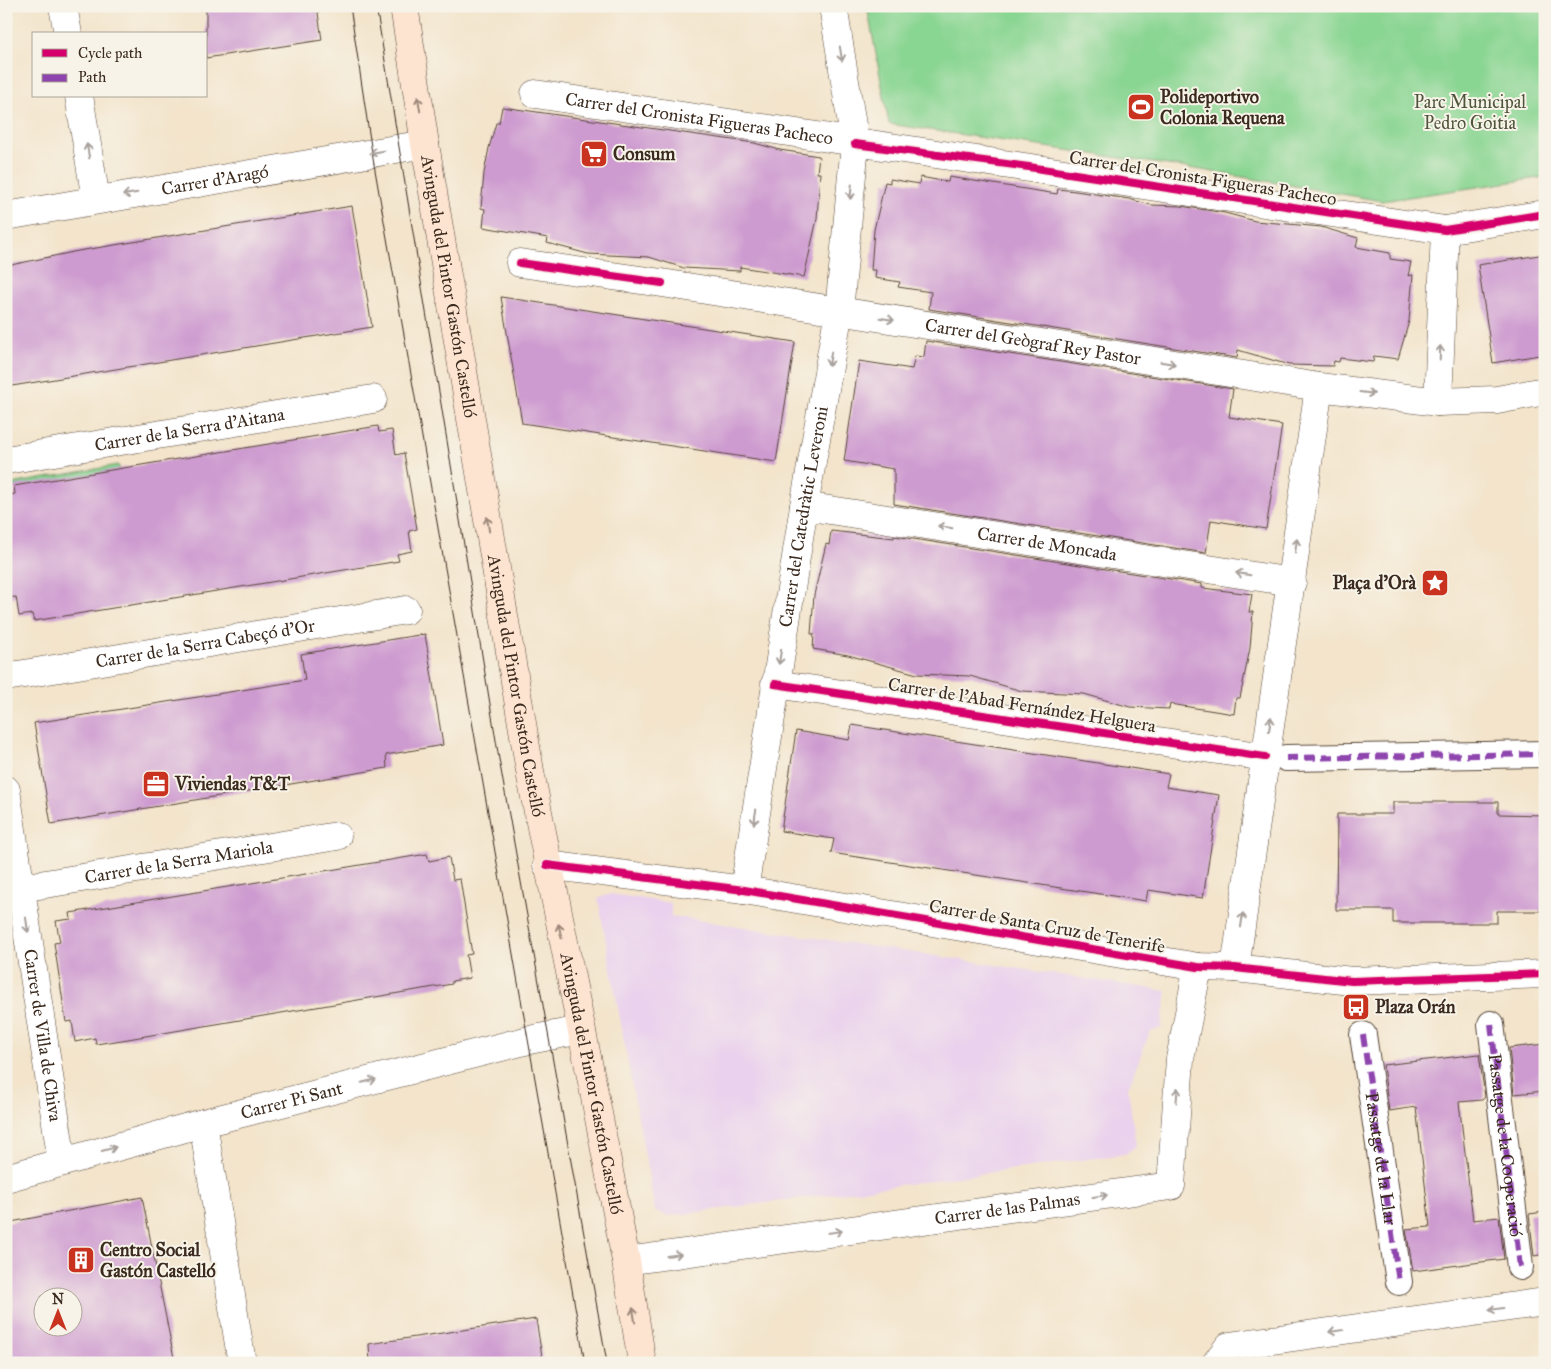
<svg xmlns="http://www.w3.org/2000/svg" width="1551" height="1369" font-family="'IM FELL Great Primer',serif">
<style>
.built{fill:#ead1ed}
.green{fill:#89d592;stroke:#628058}
.building{fill:#ce9bd0;fill-rule:evenodd}
.lines{fill:none;stroke-linecap:round;stroke-linejoin:round}
.pedestrian-casing{stroke:#574638;stroke-width:28}
.minor-casing{stroke:#574638;stroke-width:29}
.tertiary-casing{stroke:#574638;stroke-width:29}
.secondary-casing{stroke:#574638;stroke-width:29}
.pedestrian{stroke:#fff;stroke-width:26}
.minor{stroke:#fff;stroke-width:28}
.tertiary{stroke:#fff;stroke-width:28}
.secondary{stroke:#fde4d1;stroke-width:28}
.tram{stroke:#3b2a1e;stroke-width:1}
.quiet{stroke:#8e44ad;stroke-width:6;stroke-dasharray:12 6;stroke-linecap:butt}
.cycleway-casing{stroke:#f7f3e8;stroke-width:11}
.cycleway{stroke:#d6006c;stroke-width:8}
.oneway{stroke:#a79f9a}
.oneway2{stroke:#9c8778}
.labels{text-anchor:middle;dominant-baseline:central;stroke-width:4;stroke-linejoin:round;paint-order:stroke}
.poi-label{font-size:18px;font-weight:bold;fill:#3b2a1e;stroke:#f7f3e8;text-anchor:start}
.park-label{font-size:18px;fill:#4e553b;stroke:#f7f3e8}
.street-label{font-size:18px;fill:#3b2a1e;stroke:#f7f3e8}
</style>
<rect width="100%" height="100%" fill="#f7f3e8"/>
<filter id="ink" filterUnits="userSpaceOnUse"><feTurbulence type="fractalNoise" baseFrequency=".02" numOctaves="2"/><feDisplacementMap in="SourceGraphic" scale="10" xChannelSelector="R" yChannelSelector="G"/><feConvolveMatrix kernelMatrix="1 2 1 2 8 2 1 2 1" color-interpolation-filters="sRGB"/></filter>
<filter id="wash" filterUnits="userSpaceOnUse"><feTurbulence type="fractalNoise" baseFrequency=".0096" numOctaves="4" result="noise"/><feDisplacementMap in="SourceGraphic" scale="20" xChannelSelector="R" yChannelSelector="G"/><feGaussianBlur stdDeviation="1.12" result="paint"/><feColorMatrix in="noise" values="0 0 0 0 0 0 0 0 0 0 0 0 0 0 0 0 0 1.4 0 .05"/><feComposite in="paint" operator="in"/></filter>
<g filter="url(#wash)">
<rect width="100%" height="100%" fill="#f3e4cb"/>
<path class="built" d="M611,894L671,903V916L1167,991L1161,1028L1150,1032L1128,1088L1136,1146L1125,1154L900,1185L668,1216L655,1211L598,898Z"/>
<path class="green" d="M867,6H1545V177L1382,201L1202,170L889,124Z
M118,465L120,470L6,489V485Z"/>
<g id="blocks">
<path class="building" d="M206,6H317L322,40L206,58Z
M502,107L754,143L780,150L819,156L817,173H820L817,219L804,277L740,267V271L684,268L649,257L588,254L547,243L548,238L483,227L485,209L481,208L484,173L489,148L496,123H499Z
M920,177L948,182L949,177L1057,194L1058,189L1075,191L1129,199L1151,205L1181,206L1225,213L1255,221L1321,227L1358,238L1356,247L1390,253V259L1411,262L1408,276L1413,275L1409,321L1398,359L1374,356L1373,362L1340,358L1339,362L1334,361L1333,366L1289,365L1238,350L1237,358L929,309L931,292L898,287L900,282L875,278L876,270H871L874,230L885,182L890,183V179L919,184Z
M352,206L372,327L6,387V266L78,251Z
M1545,254V354L1493,363L1478,265Z
M501,297L795,342L776,462L522,423Z
M926,341L1233,389L1229,417L1282,425L1266,529L1211,520L1206,553L894,504V469L844,461L859,361L912,369L915,356L924,357Z
M378,426L379,432L392,430L396,455L404,453L417,529L409,531L412,551L397,554L399,561L34,621L32,614L19,616L16,597L6,598V496L15,494L14,486Z
M831,531L894,538V536L1202,584V588L1252,594L1249,612H1253L1250,648L1240,698H1236L1234,714L1170,704L1169,709L1130,707L1084,694L1022,691L970,676L917,674L848,655L813,649L814,634H811L814,595L826,544L829,545Z
M425,634L443,745L386,755L387,768L51,824L34,723L305,680L301,654Z
M852,725L1169,774L1166,787L1219,795L1203,898L1148,890L1146,901L831,853L834,839L781,831L796,731L849,740Z
M1393,802H1498V814L1545,815V911H1497V923H1393V910H1336L1337,814H1393Z
M427,854L429,861L449,857L453,880L460,879L472,954L466,955L470,978L452,981V984L122,1040L96,1044L95,1038L75,1042L72,1021L66,1022L54,943L60,942L56,921L71,919L70,913Z
M1545,1044V1091L1514,1094L1509,1048Z
M1479,1054L1485,1097L1482,1100L1459,1102L1473,1220L1499,1217L1504,1259L1413,1271L1406,1229L1430,1227L1416,1107L1389,1111L1383,1065Z
M142,1197L175,1363H6V1223ZM42,1296H72V1326H42Z
M1545,1212V1254L1534,1256L1529,1214Z
M536,1319L543,1363H370L369,1344Z"/>
</g>
</g>
<g filter="url(#ink)">
<use href="#blocks" fill-opacity="0" stroke="#574638" stroke-width="1"/>
<g class="lines">
<g class="pedestrian-casing">
<path id="pedestrian" d="M1286,758L1545,754
M1491,1024L1520,1267
M1363,1035L1399,1282"/>
</g>
<g class="minor-casing">
<g id="minor">
<path d="M63,6L68,34"/>
<path id="s1" d="M535,94L1445,230L1545,214"/>
<path d="M79,96L96,200"/>
<path id="s2" d="M520,263L662,283L1319,387L1438,402L1497,400L1545,391"/>
<path d="M1438,402L1445,230"/>
<path id="s3" d="M6,460L373,399"/>
<path id="s4" d="M804,506L1292,582"/>
<path id="s5" d="M6,677L406,610"/>
<path d="M775,684L1265,757"/>
<path id="s6" d="M6,790L62,1162"/>
<path id="s7" d="M21,888L337,836"/>
<path id="s8" d="M744,890L804,506L839,311L855,144L833,6"/>
<path d="M1235,968L1319,387"/>
<path d="M203,1123L242,1363"/>
<path id="s9" d="M626,1261L1171,1186L1180,1059L1198,967"/>
<path d="M1216,1363L1229,1346L1545,1302"/>
</g>
</g>
<g class="tertiary-casing">
<g id="tertiary">
<path id="s10" d="M6,216L425,144"/>
<path d="M547,865L744,890L1198,967L1235,968L1352,981L1545,974"/>
<path id="s11" d="M6,1178L203,1123L529,1040L581,1030"/>
</g>
</g>
<g class="secondary-casing">
<g id="secondary">
<path id="s12" d="M404,6L425,144L531,777L594,1092L626,1261L642,1363"/>
</g>
</g>
<use href="#pedestrian" class="pedestrian"/>
<use href="#minor" class="minor"/>
<use href="#tertiary" class="tertiary"/>
<use href="#secondary" class="secondary"/>
<path class="tram" d="M350,6L372,153L585,1363
M376,6L499,759L607,1363"/>
<g class="quiet">
<path d="M1286,758L1545,754"/>
<path id="s13" d="M1491,1024L1520,1267"/>
<path id="s14" d="M1363,1035L1399,1282"/>
</g>
<g class="cycleway-casing">
<path id="cycleway" d="M855,144L1029,167L1445,230L1545,214
M520,263L662,283
M775,684L1265,757
M547,865L744,890L1198,967L1235,968L1352,981L1545,974"/>
</g>
<use href="#cycleway" class="cycleway"/>
</g>
<defs><path id="oneway-shaft" d="M-6 0H5M1.5-3L5.5 0L1.5 3" fill="none" stroke-width="1.6" stroke-linecap="round" stroke-linejoin="round" transform="scale(1.25)"/></defs>
<g class="oneway">
<use href="#oneway-shaft" transform="translate(841 54) rotate(81)"/>
<use href="#oneway-shaft" transform="translate(88 151) rotate(-100)"/>
<use href="#oneway-shaft" transform="translate(377 152) rotate(171)"/>
<use href="#oneway-shaft" transform="translate(851 192) rotate(96)"/>
<use href="#oneway-shaft" transform="translate(130 194) rotate(170)"/>
<use href="#oneway-shaft" transform="translate(887 319) rotate(9)"/>
<use href="#oneway-shaft" transform="translate(1440 353) rotate(-88)"/>
<use href="#oneway-shaft" transform="translate(830 359) rotate(100)"/>
<use href="#oneway-shaft" transform="translate(1168 363) rotate(9)"/>
<use href="#oneway-shaft" transform="translate(1367 393) rotate(7)"/>
<use href="#oneway-shaft" transform="translate(945 527) rotate(-171)"/>
<use href="#oneway-shaft" transform="translate(1296 546) rotate(-82)"/>
<use href="#oneway-shaft" transform="translate(1243 574) rotate(-171)"/>
<use href="#oneway-shaft" transform="translate(780 657) rotate(99)"/>
<use href="#oneway-shaft" transform="translate(1270 724) rotate(-82)"/>
<use href="#oneway-shaft" transform="translate(755 817) rotate(99)"/>
<use href="#oneway-shaft" transform="translate(1242 920) rotate(-82)"/>
<use href="#oneway-shaft" transform="translate(27 925) rotate(82)"/>
<use href="#oneway-shaft" transform="translate(369 1081) rotate(-14)"/>
<use href="#oneway-shaft" transform="translate(1177 1095) rotate(-86)"/>
<use href="#oneway-shaft" transform="translate(109 1149) rotate(-15)"/>
<use href="#oneway-shaft" transform="translate(1100 1196) rotate(-8)"/>
<use href="#oneway-shaft" transform="translate(835 1232) rotate(-8)"/>
<use href="#oneway-shaft" transform="translate(674 1255) rotate(-8)"/>
<use href="#oneway-shaft" transform="translate(1496 1309) rotate(172)"/>
<use href="#oneway-shaft" transform="translate(1336 1331) rotate(172)"/>
</g>
<g class="oneway2">
<use href="#oneway-shaft" transform="translate(419 104) rotate(-99)"/>
<use href="#oneway-shaft" transform="translate(488 524) rotate(-99)"/>
<use href="#oneway-shaft" transform="translate(560 931) rotate(-102)"/>
<use href="#oneway-shaft" transform="translate(634 1315) rotate(-99)"/>
</g>
</g>
<defs>
<g id="stadium-square" transform="scale(1.4375)"><rect x="-9" y="-9" width="18" height="18" rx="4" fill="#c8321e" stroke="#f7f3e8"/><path d="M0-5a6.5 5 0 1 0 0 10a6.5 5 0 1 0 0-10ZM-3.5-1.8h7v3.6h-7Z" fill="#fff"/></g>
<g id="supermarket-square" transform="scale(1.4375)"><rect x="-9" y="-9" width="18" height="18" rx="4" fill="#c8321e" stroke="#f7f3e8"/><path d="M-6-5.5h2.5l.6 2H6L4.5 2H-2.5L-4.4-4H-6ZM-1.5 3.2a1.3 1.3 0 1 0 .1 0ZM3 3.2a1.3 1.3 0 1 0 .1 0Z" fill="#fff"/></g>
<g id="sight-square" transform="scale(1.4375)"><rect x="-9" y="-9" width="18" height="18" rx="4" fill="#c8321e" stroke="#f7f3e8"/><path d="M0-6L1.8-2.2L6-1.7L2.9 1.2L3.7 5.4L0 3.3L-3.7 5.4L-2.9 1.2L-6-1.7L-1.8-2.2Z" fill="#fff"/></g>
<g id="office-square" transform="scale(1.4375)"><rect x="-9" y="-9" width="18" height="18" rx="4" fill="#c8321e" stroke="#f7f3e8"/><path d="M-6-3h4V-5.5h4V-3h4V5H-6ZM-1-4.5V-3h2v-1.5ZM-6 0V1H6V0Z" fill="#fff"/></g>
<g id="bus-square" transform="scale(1.4375)"><rect x="-9" y="-9" width="18" height="18" rx="4" fill="#c8321e" stroke="#f7f3e8"/><path d="M-5-6H5V4H4V6H2V4H-2V6H-4V4H-5ZM-3.5-4V0h7V-4ZM-3.5 1.2v1.5H-2V1.2ZM2 1.2v1.5H3.5V1.2Z" fill="#fff"/></g>
<g id="building-square" transform="scale(1.4375)"><rect x="-9" y="-9" width="18" height="18" rx="4" fill="#c8321e" stroke="#f7f3e8"/><path d="M-4-6H4V6H1V3H-1V6H-4ZM-2.5-4.3h1.7v1.8h-1.7ZM.8-4.3h1.7v1.8H.8ZM-2.5-1h1.7V.8h-1.7ZM.8-1h1.7V.8H.8Z" fill="#fff"/></g>
</defs>
<g fill-rule="evenodd">
<use href="#stadium-square" x="1141" y="107"/>
<use href="#supermarket-square" x="594" y="154"/>
<use href="#sight-square" x="1435" y="583"/>
<use href="#office-square" x="156" y="784"/>
<use href="#bus-square" x="1356" y="1007"/>
<use href="#building-square" x="81" y="1260"/>
</g>
<g class="labels">
<g class="poi-label">
<text x="1160" y="97">Polideportivo<tspan x="1160" dy="21">Colonia Requena</tspan></text>
<text x="613" y="154">Consum</text>
<text x="1416" y="583" text-anchor="end">Plaça d'Orà</text>
<text x="175" y="784">Viviendas T&amp;T</text>
<text x="1375" y="1007">Plaza Orán</text>
<text x="100" y="1250">Centro Social<tspan x="100" dy="21">Gastón Castelló</tspan></text>
</g>
<g class="park-label">
<text x="1470" y="102">Parc Municipal<tspan x="1470" dy="21">Pedro Goitia</tspan></text>
</g>
<g class="street-label">
<text stroke="none"><textPath href="#s1" startOffset="166">Carrer del Cronista Figueras Pacheco</textPath></text>
<text transform="translate(1203 178) rotate(9)">Carrer del Cronista Figueras Pacheco</text>
<text stroke="none"><textPath href="#s10" startOffset="212">Carrer d'Aragó</textPath></text>
<text stroke="none"><textPath href="#s12" startOffset="284">Avinguda del Pintor Gastón Castelló</textPath></text>
<text stroke="none"><textPath href="#s2" startOffset="519">Carrer del Geògraf Rey Pastor</textPath></text>
<text stroke="none"><textPath href="#s3" startOffset="186">Carrer de la Serra d'Aitana</textPath></text>
<text stroke="none"><textPath href="#s8" startOffset="378">Carrer del Catedràtic Leveroni</textPath></text>
<text stroke="none"><textPath href="#s4" startOffset="246">Carrer de Moncada</textPath></text>
<text stroke="none"><textPath href="#s5" startOffset="202">Carrer de la Serra Cabeçó d'Or</textPath></text>
<text stroke="none"><textPath href="#s12" startOffset="689">Avinguda del Pintor Gastón Castelló</textPath></text>
<text transform="translate(1022 705) rotate(9)">Carrer de l'Abad Fernández Helguera</text>
<text stroke="none"><textPath href="#s7" startOffset="160">Carrer de la Serra Mariola</textPath></text>
<text transform="translate(1047 926) rotate(10)">Carrer de Santa Cruz de Tenerife</text>
<text stroke="none"><textPath href="#s6" startOffset="248">Carrer de Villa de Chiva</textPath></text>
<text stroke="none"><textPath href="#s12" startOffset="1094">Avinguda del Pintor Gastón Castelló</textPath></text>
<text stroke="none"><textPath href="#s11" startOffset="296">Carrer Pi Sant</textPath></text>
<text stroke="none"><textPath href="#s13" startOffset="122">Passatge de la Cooperació</textPath></text>
<text stroke="none"><textPath href="#s14" startOffset="125">Passatge de la Llar</textPath></text>
<text stroke="none"><textPath href="#s9" startOffset="385">Carrer de las Palmas</textPath></text>
</g>
</g>
<rect width="1551" height="1369" fill="none" stroke="#f7f3e8" stroke-width="25"/>
<rect x="32" y="32" width="175" height="65" fill="#f7f3e8" stroke="#aca397"/>
<rect x="42" y="49" width="25" height="8" fill="#d6006c" stroke="#aca397"/>
<text x="78" y="58" font-size="15" fill="#3b2a1e">Cycle path</text>
<rect x="42" y="74" width="25" height="8" fill="#8e44ad" stroke="#aca397"/>
<text x="78" y="82" font-size="15" fill="#3b2a1e">Path</text>
<g transform="translate(58 1312)"><circle r="24" fill="#f7f3e8" stroke="#aca397"/>
<path d="M0-4L9 19L0 12L-9 19Z" fill="#c8321e"/>
<text y="-8" font-size="14" font-weight="bold" text-anchor="middle" fill="#3b2a1e">N</text>
</g>
</svg>
